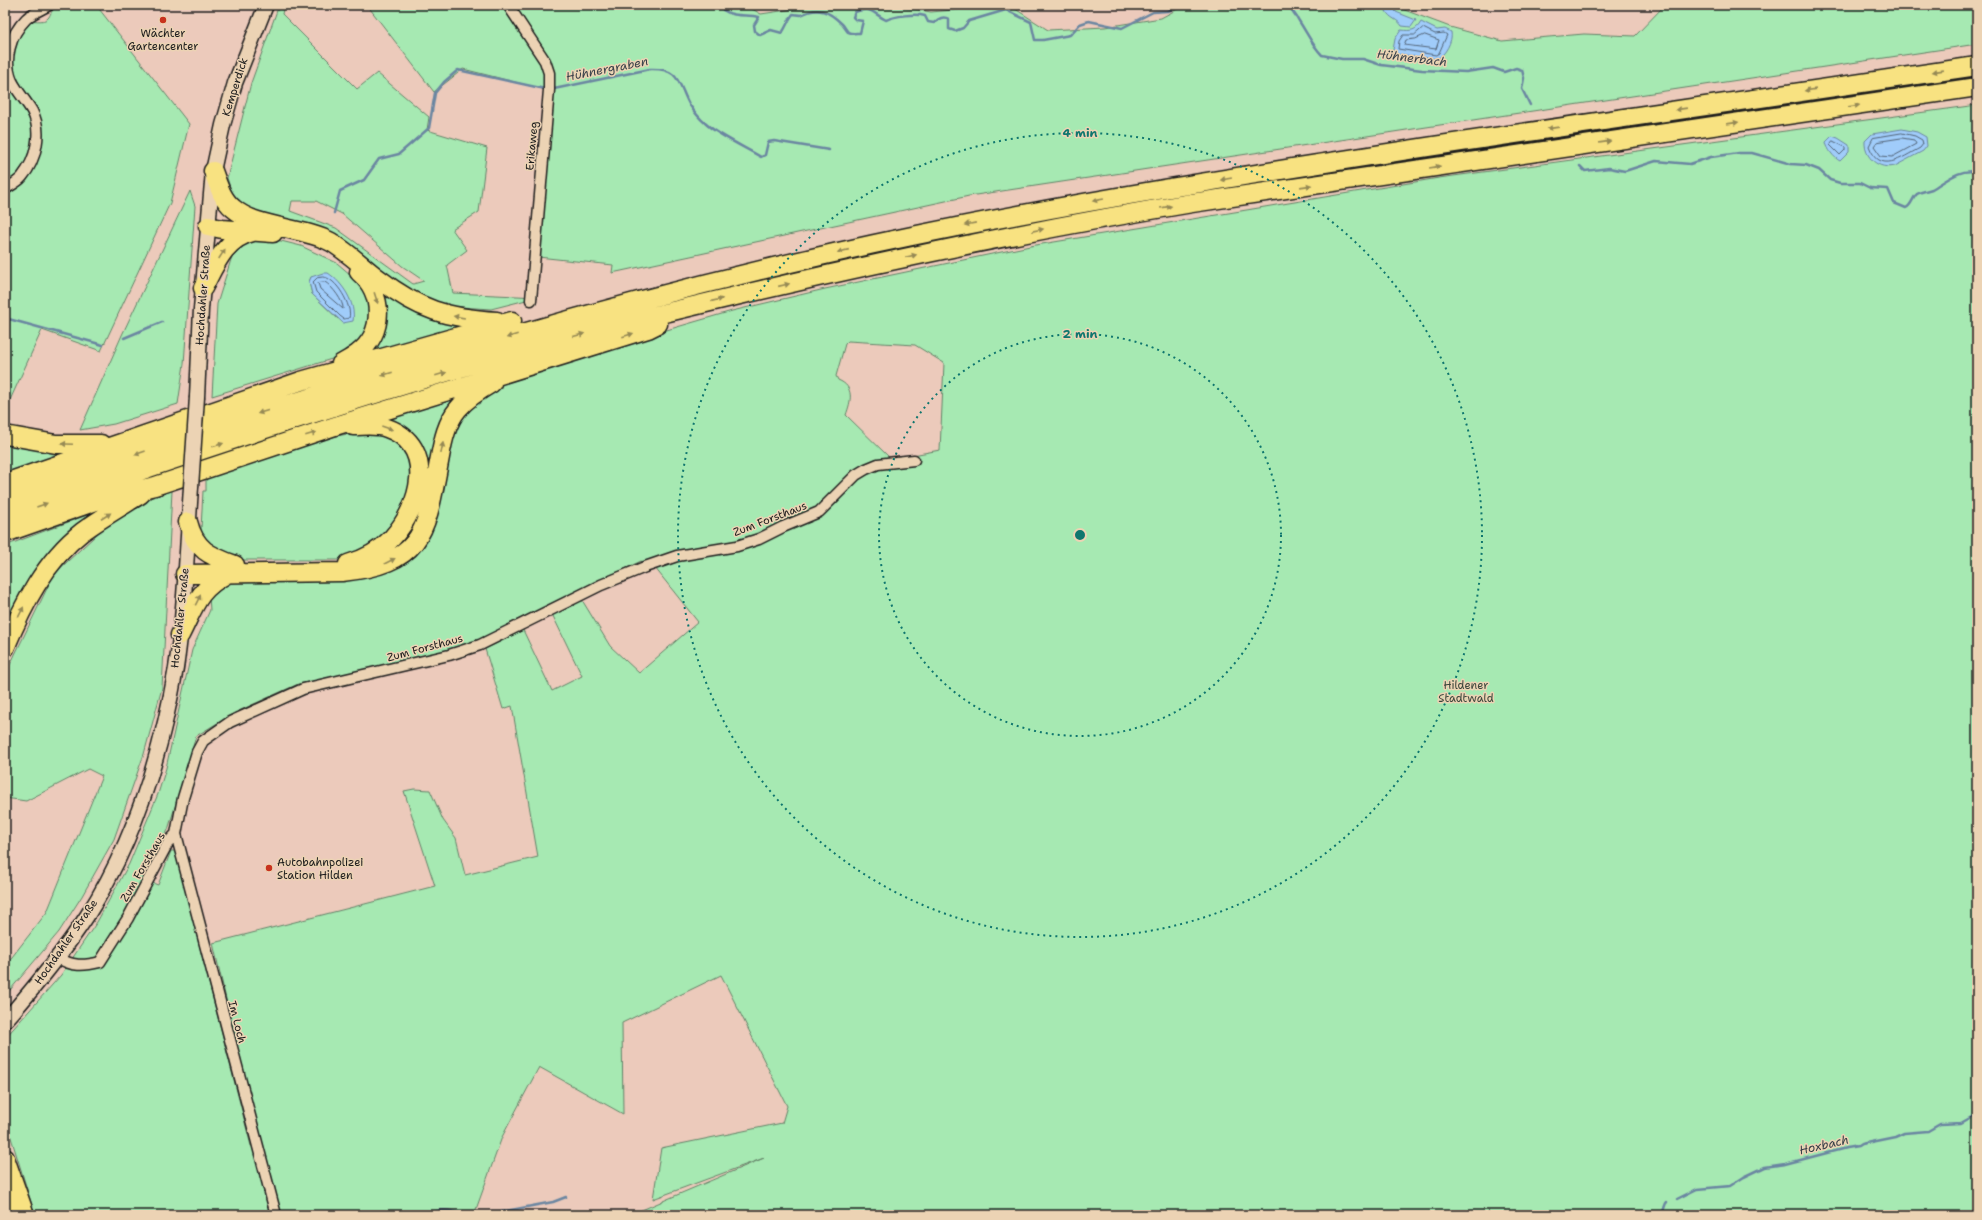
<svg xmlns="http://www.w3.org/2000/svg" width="1982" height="1220" font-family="'Shantell Sans',sans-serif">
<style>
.green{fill:#a6e9b2;stroke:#618267;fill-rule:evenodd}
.water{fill:#a0ccfa;stroke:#6b86a1}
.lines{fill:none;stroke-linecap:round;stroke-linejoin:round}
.shore{stroke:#516275;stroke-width:1}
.stream{stroke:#6b86a1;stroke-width:2.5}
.minor-casing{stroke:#1c1c1c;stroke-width:13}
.secondary-casing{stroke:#1c1c1c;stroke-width:17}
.motorway-casing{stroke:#1c1c1c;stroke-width:21}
.minor{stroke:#ecd3b4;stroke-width:10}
.secondary{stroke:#ecd3b4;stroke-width:14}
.motorway{stroke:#f8e281;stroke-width:18}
.secondary-bridge-casing{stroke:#1c1c1c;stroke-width:17;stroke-linecap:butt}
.secondary-bridge{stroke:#ecd3b4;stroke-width:14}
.oneway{fill:#958954}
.ring{fill:none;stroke:#0f766e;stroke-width:2;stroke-dasharray:2 4}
.poi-dot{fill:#c8321e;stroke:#ecd3b4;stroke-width:1.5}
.labels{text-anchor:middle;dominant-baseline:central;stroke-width:3;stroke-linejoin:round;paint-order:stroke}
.poi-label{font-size:11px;fill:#1c1c1c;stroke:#ecd3b4}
.street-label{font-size:11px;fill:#1c1c1c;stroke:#ecd3b4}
.park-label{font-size:11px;fill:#38453a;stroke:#ecd3b4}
.water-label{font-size:12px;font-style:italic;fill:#363f48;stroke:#ecd3b4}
.centre{fill:#0f766e;stroke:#ecd3b4;stroke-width:2}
.ring-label{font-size:12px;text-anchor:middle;font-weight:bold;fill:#0f766e;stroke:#ecd3b4;stroke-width:3;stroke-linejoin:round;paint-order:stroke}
</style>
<rect width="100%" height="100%" fill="#eccabb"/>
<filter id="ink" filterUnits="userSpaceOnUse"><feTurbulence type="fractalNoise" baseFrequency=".025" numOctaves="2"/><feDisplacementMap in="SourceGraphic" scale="8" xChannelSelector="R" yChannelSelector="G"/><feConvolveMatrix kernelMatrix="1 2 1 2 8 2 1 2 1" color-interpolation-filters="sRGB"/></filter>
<g filter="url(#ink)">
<path class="green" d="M59,5H96L189,124L170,203L101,351L42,330L5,411V196C18,188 29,175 36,162C60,115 10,94 13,53C14,40 23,30 29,20C57,24 44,13 59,5Z
M279,5H284L282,14L357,89L377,73L429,117L427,130L487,148L479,212L452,229L467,250L447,265L453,293L538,297L491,309L445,306L416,294L271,218L245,207L234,199L227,178L251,83ZM292,201H316L342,214L402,266L424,281L413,284L336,228L290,211Z
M367,5H505L543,62L547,90L463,69L434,92Z
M514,5H745L761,14L807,7L810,5H891L931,12L1009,5L1048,30L1105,27L1161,18L1185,5H1391L1450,27L1502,41L1584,34L1635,36L1665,5H1977V44L969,196L612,273L613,265L538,257L550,62Z
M5,72C9,90 24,104 30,121C39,147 24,170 5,185Z
M1977,105V1215H630L764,1158L653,1199L661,1148L782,1123L787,1106L721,975L622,1023L623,1114L539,1067L502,1137L474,1215H35L5,1118V1038L61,975L97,922L129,864L158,794L166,768L192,650L210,610L209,597L229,581L396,567L447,450L461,413L484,391L530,374L596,355L653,334L732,311L825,289L1030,246L1439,178ZM848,341L915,345L944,363L940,450L891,459L846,415C851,401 855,387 838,380L836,376L845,344ZM641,561L655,568L698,622L639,673L610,646L582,600L552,614L582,676L552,691L523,630L485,649L503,709L512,706L538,857L465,875L456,838L443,820L430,790L414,789L404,791L435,886L213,943L260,1145L251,1146L175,851H171L158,885L142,879L168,830L196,736L234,713L298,684L372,670L483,642L577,592Z
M190,191L195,206L184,364L178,404L114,424L80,430L122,335Z
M259,239H273L301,246L337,263L358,281L367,293L371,323L361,343L335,358L212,396L217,304L234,250ZM311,277L340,284L350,300L338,319L312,294L309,282Z
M375,283L478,324L364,354Z
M485,382L465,398L411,540L371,562L424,475L377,421Z
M364,431L381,432L400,444L412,463L408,501L383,539L349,558L340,560H244L227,558L211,548L203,535L201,529L203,491H206V477L315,440Z
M5,441L80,449L5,476Z
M172,491L162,688L144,754L114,839L82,896L59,932L5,996V966L47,912L102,776L88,769L26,801L5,798V679L7,671L54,574L109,523L154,496Z
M100,510L69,534L39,564L5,621V546Z"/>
<path class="water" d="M1389,5H1393L1396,12L1416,20L1411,27L1402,26C1398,19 1390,19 1386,11Z
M1421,22L1437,30L1445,29L1451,32C1453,41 1445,55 1437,59L1396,54L1393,50L1395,39L1401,30C1411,31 1416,31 1421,22Z
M1902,129L1917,132L1926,137L1927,146L1923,151L1895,166C1879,170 1864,158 1865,141L1872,134Z
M1832,136L1838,138L1849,145V152L1840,161C1834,158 1827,149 1826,142Z
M323,273H328C343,283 356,303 353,321L343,323L312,294L309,282L311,277Z"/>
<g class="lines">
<path class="shore" d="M1423,28L1435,34L1444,33L1447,35L1439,53L1436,55L1398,49L1399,41L1403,35H1414Z
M1425,35L1439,40L1436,49L1404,45L1406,40L1415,39Z
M1902,133L1915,136L1922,140L1923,144L1920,148C1901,158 1880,175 1869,146L1873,138Z
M1902,138L1914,140L1916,144L1892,157L1881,156L1874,146L1877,142Z
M1833,141L1845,147V150L1840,155L1830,145Z
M323,277C336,277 353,307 349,318L344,319L340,316L316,292L313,282L317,278Z
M325,282C332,286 344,302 343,309L320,289L318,283Z"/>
<path class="stream" d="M723,5V10C735,18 746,14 759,17L754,25L755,31L760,35L771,30L782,33C787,26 788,20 793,14L801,15C818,6 829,11 842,24C844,26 846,30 848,32C851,34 856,33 860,33L863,21L856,20L853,17L855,12C872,6 872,13 886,20C895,16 915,13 925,16L928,22L934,23C939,18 943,16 949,19V29L955,31L963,28L969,21L1006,10L1031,22L1035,40H1043L1070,35L1080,24L1089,21L1122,28L1153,12L1168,11L1179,6L1190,5
M1289,5C1292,12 1296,15 1299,21C1307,33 1312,45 1322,55L1342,59H1363L1381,65L1422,70L1466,72L1493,68L1504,72L1516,68L1522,70L1524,78L1522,89L1530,105
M554,89L650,69C680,68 678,83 689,104C693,110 699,118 705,123C716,134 746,148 761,157L765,155L768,142L774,141L829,150
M1580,166L1585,171L1609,168L1625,171L1656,161L1690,164L1711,157L1739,153H1752L1791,164L1806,165L1819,170L1830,180L1840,183H1860L1870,188L1888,189L1894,203L1906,208C1912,205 1912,198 1917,194C1922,191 1927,191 1932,189C1946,181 1959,168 1977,172
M334,213L340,191L364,180L379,159L399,154L429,128L435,93L444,82L458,70L545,89
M5,318L103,345
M124,338L162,322
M1677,1199L1697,1189L1730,1186L1744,1177L1765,1167L1785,1164L1846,1148L1858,1146L1861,1144L1895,1137L1904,1133L1928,1131L1940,1124L1961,1123L1977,1114
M428,1215C439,1208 452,1210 463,1215
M484,1215L553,1202L566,1197
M1641,1215C1647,1212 1657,1218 1663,1211C1665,1208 1664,1205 1667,1202"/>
<g class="minor-casing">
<path id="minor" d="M508,5L545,61L549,73V90L531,300
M5,189C10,186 18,182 22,177C36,160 43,132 32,111C26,101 17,91 12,81C3,60 10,35 26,19C32,13 42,9 49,5
M176,834L276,1215
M57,957C72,967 84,966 100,962L128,918L169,841L176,834L183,798L197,752L203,741L230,722L303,689L449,655L480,645L601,585L645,567L677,556L737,546L759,539L783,527L819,512L856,475L866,469L878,464L914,460"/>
</g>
<g class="secondary-casing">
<path id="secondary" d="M197,397L201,309L213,171L223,125L235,83L266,5
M5,1021C34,988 63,953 87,916C135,841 161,755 176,668C185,608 187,547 191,487"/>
</g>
<g class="motorway-casing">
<path id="motorway" d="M213,171C218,185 222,199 233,208C255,228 303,227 331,242C348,252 363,267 379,279C419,310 447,318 497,321
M208,226L222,229L273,233
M203,288C215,265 225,238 253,232
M341,364C346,361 352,358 357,354C385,334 384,293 359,272
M5,435L56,444H101
M5,483L301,381L512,321
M112,496L155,486L335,426L648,329L658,324
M5,500C302,396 604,300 912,236C1085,200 1259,173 1434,146C1615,119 1796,93 1977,66
M5,518C182,455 360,396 540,345C608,326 676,310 744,294C893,259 1042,228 1192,203L1977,87
M188,522C195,550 210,556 235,565
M5,533L122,492
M348,564C365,559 380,551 392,538C420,508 438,446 387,428C376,424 365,426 353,426
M185,574L342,572C426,563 426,530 440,457C443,440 447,422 458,409C467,398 480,390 492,383
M180,635C195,606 197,590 227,574
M5,648C23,605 45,561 82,532C101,518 122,506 141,494
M5,1158L25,1215
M5,1198L11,1215"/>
</g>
<use href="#minor" class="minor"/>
<use href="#secondary" class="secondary"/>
<use href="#motorway" class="motorway"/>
<g class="secondary-bridge-casing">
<path id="secondary-bridge" d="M191,487L197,397"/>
</g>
<use href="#secondary-bridge" class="secondary-bridge"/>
</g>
<defs><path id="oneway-solid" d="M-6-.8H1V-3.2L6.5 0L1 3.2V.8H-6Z"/></defs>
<g class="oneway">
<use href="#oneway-solid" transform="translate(1938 71) rotate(172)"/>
<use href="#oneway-solid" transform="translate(1810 90) rotate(172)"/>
<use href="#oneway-solid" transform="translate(1854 106) rotate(-8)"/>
<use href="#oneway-solid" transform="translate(1681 109) rotate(172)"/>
<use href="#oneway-solid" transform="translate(1733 123) rotate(-8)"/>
<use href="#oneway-solid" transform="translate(1553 128) rotate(172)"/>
<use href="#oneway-solid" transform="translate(1605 142) rotate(-8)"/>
<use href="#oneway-solid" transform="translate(1435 167) rotate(-9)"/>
<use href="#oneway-solid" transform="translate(1226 179) rotate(170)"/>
<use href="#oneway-solid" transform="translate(1306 186) rotate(-8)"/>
<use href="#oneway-solid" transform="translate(1098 200) rotate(170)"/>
<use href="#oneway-solid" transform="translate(1166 207) rotate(-9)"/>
<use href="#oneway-solid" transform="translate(970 224) rotate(169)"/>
<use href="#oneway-solid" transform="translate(1038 230) rotate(-11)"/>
<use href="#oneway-solid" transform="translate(843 251) rotate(167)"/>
<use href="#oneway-solid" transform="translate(222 254) rotate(-57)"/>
<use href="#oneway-solid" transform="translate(911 256) rotate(-13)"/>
<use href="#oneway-solid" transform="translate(784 285) rotate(-13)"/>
<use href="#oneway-solid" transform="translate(376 298) rotate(72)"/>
<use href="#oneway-solid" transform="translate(717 300) rotate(-13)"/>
<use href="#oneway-solid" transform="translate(459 317) rotate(-171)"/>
<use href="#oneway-solid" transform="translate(579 335) rotate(-15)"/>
<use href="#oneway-solid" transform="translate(628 335) rotate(-17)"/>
<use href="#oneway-solid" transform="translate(512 336) rotate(163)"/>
<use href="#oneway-solid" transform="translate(387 374) rotate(163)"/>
<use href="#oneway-solid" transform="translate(441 374) rotate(-16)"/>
<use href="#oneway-solid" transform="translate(263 412) rotate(162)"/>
<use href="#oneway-solid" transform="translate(387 428) rotate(19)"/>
<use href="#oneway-solid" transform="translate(311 434) rotate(-18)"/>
<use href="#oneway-solid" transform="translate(67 444) rotate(-178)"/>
<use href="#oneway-solid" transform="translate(218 445) rotate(-18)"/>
<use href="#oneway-solid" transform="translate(442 448) rotate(-79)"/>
<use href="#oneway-solid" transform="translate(140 453) rotate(160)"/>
<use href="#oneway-solid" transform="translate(42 505) rotate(-20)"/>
<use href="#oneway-solid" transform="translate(106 516) rotate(-33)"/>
<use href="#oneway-solid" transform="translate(390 561) rotate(-27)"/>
<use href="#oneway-solid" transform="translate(198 600) rotate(-63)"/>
<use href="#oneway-solid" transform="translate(21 612) rotate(-63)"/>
</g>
</g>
<g class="ring">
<circle cx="1080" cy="535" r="201"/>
<circle cx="1080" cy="535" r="402"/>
</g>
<g class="poi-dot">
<circle cx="163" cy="20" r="4"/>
<circle cx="269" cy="868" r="4"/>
</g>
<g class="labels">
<g class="poi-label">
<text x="163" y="33">Wächter<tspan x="163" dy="13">Gartencenter</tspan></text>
<text x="277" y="862" text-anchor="start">Autobahnpolizei<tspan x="277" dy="13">Station Hilden</tspan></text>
</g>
<g class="street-label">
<text transform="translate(235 87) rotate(-72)">Kemperdick</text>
<text transform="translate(532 146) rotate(-85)">Erikaweg</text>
<text transform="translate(203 295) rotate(-86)">Hochdahler Straße</text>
<text transform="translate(770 519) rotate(-21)">Zum Forsthaus</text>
<text transform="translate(180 618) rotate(-84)">Hochdahler Straße</text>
<text transform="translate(425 648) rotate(-15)">Zum Forsthaus</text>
<text transform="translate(143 867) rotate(-60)">Zum Forsthaus</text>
<text transform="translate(66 942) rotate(-55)">Hochdahler Straße</text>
<text transform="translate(237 1022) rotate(76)">Im Loch</text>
</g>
<g class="park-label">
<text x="1466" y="685">Hildener<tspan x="1466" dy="13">Stadtwald</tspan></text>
</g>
<g class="water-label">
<text transform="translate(1412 58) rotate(7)">Hühnerbach</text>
<text transform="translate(607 69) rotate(-11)">Hühnergraben</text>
<text transform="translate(1824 1145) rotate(-13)">Hoxbach</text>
</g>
</g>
<circle cx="1080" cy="535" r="6" class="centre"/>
<g class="ring-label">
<text x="1080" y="137">4 min</text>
<text x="1080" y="338">2 min</text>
</g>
<rect width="1982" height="1220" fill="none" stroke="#ecd3b4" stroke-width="20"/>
<rect x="10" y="10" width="1962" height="1200" fill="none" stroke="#1c1c1c" stroke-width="1.5" filter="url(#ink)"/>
</svg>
